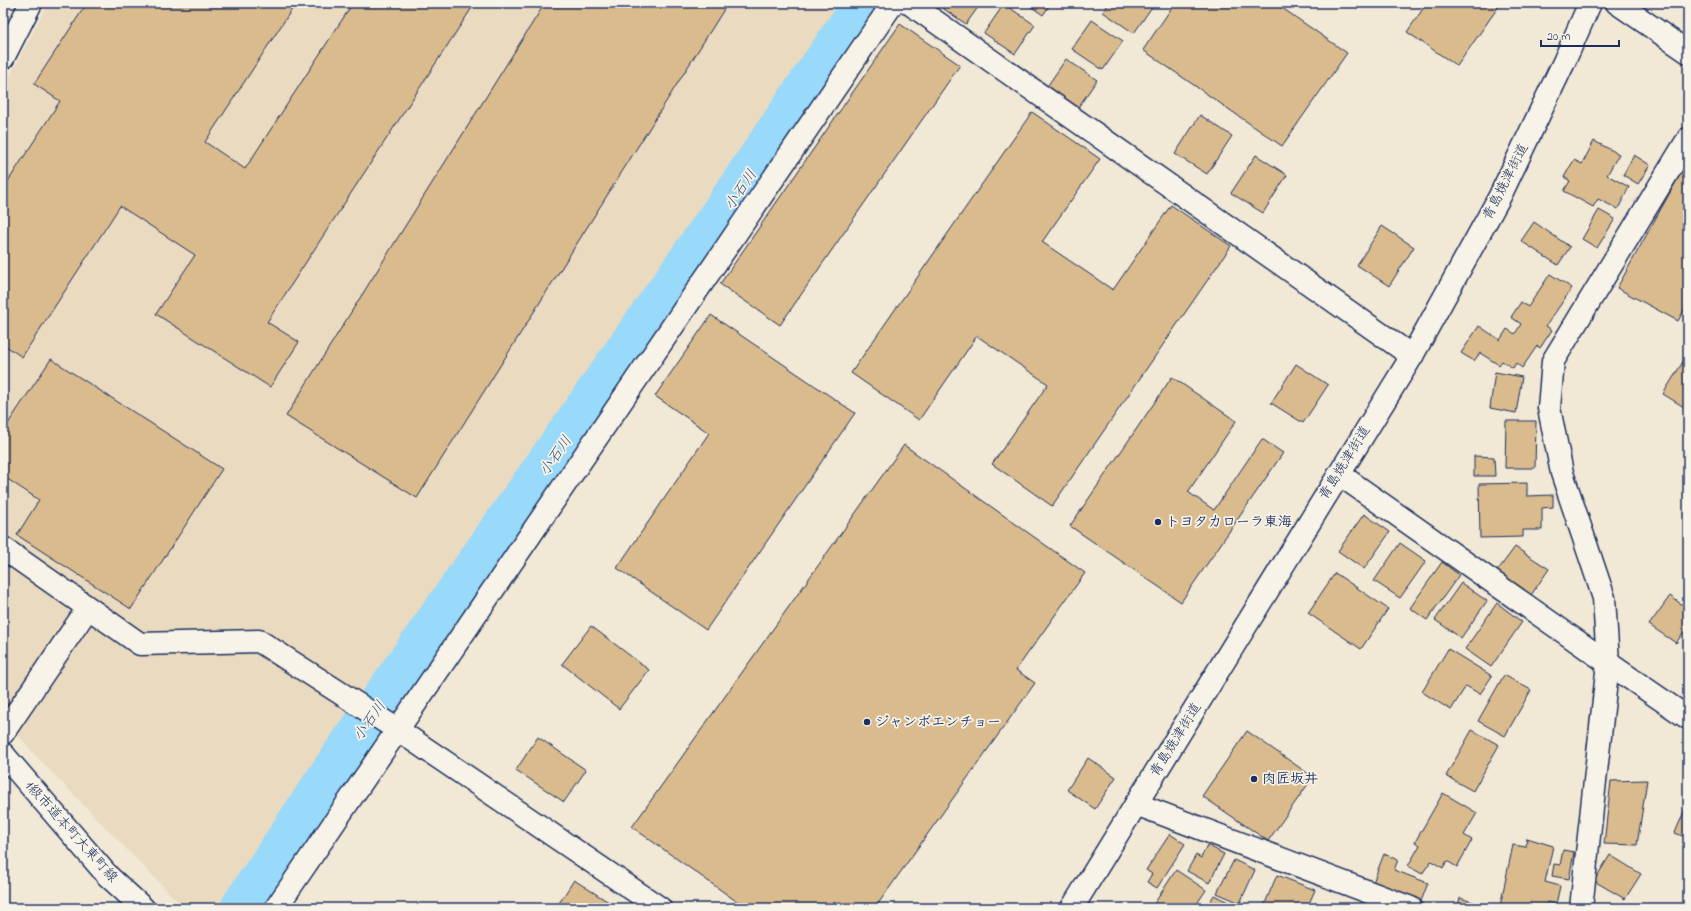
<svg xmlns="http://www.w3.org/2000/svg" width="1691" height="911" font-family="'Indie Flower','Klee One',sans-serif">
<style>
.built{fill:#eadac0}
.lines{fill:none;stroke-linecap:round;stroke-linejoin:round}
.river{stroke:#99d9fa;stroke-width:47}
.building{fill:#dabb8d;stroke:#1b2f5e}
.minor-casing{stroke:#1b2f5e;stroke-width:25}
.major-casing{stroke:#1b2f5e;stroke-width:25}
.minor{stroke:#f7f3e8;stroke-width:22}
.major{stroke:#f7f3e8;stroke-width:22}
.poi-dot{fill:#1b2f5e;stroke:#f7f3e8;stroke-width:1.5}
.labels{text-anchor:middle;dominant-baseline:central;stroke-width:3.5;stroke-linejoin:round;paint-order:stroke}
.street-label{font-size:14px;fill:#1b2f5e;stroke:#f7f3e8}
.poi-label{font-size:14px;font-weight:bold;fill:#1b2f5e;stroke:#f7f3e8;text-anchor:start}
.water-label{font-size:15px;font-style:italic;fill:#34517d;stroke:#f7f3e8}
</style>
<rect width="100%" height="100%" fill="#f1e8d6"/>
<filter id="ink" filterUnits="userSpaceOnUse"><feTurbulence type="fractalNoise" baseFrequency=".025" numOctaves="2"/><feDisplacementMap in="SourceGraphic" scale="8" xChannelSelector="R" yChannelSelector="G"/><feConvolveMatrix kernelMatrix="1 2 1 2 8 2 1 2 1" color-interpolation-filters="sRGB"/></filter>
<g filter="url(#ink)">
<path class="built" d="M48,3H849L219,908H184L35,755L3,717V89Z"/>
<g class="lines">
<path class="river" d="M244,908L342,761L716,226L867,3"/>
</g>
<path class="building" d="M87,3H296L205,142L245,169L353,3H475L267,322L299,342L270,387L156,314L195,255L120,206L22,357L3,344V189L60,101L34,84Z
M545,3H728L417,498L286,416Z
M935,3H981L966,24Z
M1026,3H1051L1043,15Z
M1109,3H1152L1154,4L1134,33L1103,12Z
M1175,3H1275L1347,53L1282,146L1143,50Z
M1427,3H1501L1457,66L1407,32Z
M1004,4L1035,25L1015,54L984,33Z
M1092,20L1123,41L1103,70L1072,49Z
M900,24L960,65L780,325L720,284Z
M1066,59L1097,80L1077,109L1046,88Z
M1032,112L1100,159L1042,242L1113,290L1171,205L1231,246L1052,506L992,464L1048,384L977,336L919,420L851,373Z
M1200,115L1232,136L1207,174L1175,154Z
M1594,141L1619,154L1607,175L1629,187L1618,209L1598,199L1593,207L1564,191L1570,181L1564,177L1574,160L1582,164Z
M1256,155L1287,175L1263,213L1231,193Z
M1634,155L1650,165L1638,184L1623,175Z
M1688,160V303L1678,321L1617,288Z
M1599,210L1615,219L1597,248L1582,239Z
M1534,222L1570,247L1558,265L1521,241Z
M1382,226L1414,247L1389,286L1357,265Z
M1550,274L1572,288L1546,326L1552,330L1540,348L1537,346L1522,368L1516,363L1513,368L1502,361L1499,365L1480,353L1474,361L1461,353L1479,326L1500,340L1507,329L1515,334L1521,324L1511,317L1521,302L1528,307Z
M711,315L855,413L706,630L617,568L709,433L655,396Z
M51,359L222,469L131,609L17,535L39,500L3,476V431Z
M1684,360L1688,362V402L1684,407L1663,394Z
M1296,364L1328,385L1303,423L1271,403Z
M1495,372L1522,377L1516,413L1490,408Z
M1172,377L1236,421L1188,492L1214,510L1262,439L1283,453L1181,602L1070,526Z
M1506,421H1536L1535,468H1505Z
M904,445L1085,573L1016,670L1035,683L875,908H746L632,827Z
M1474,456L1494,457L1495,476H1474Z
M1527,483V496L1553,495V507L1542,508V530H1523V537L1480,538L1479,484Z
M1364,514L1390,532L1364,569L1338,551Z
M1400,543L1426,561L1400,598L1374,581Z
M1515,547L1549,569L1529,598L1495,574Z
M1442,562L1459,575L1427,620L1410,608Z
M1335,573L1388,609L1361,649L1308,613Z
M1461,583L1487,601L1461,638L1435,620Z
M1670,596L1688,609V626L1676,643L1649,625Z
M1497,603L1522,622L1491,667L1465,649Z
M591,626L649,670L619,709L562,664Z
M1448,649L1492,676L1480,694L1466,686L1451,710L1422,692Z
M1504,675L1531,690L1505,736L1478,721Z
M1472,730L1499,745L1473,791L1446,776Z
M1247,731L1313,777L1268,841L1202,796Z
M538,737L586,770L564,802L516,770Z
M1088,758L1116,777L1095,809L1067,790Z
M1647,780L1637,845L1604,844L1611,781Z
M1443,793L1477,813L1464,835L1472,840L1457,867L1447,861L1443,868L1431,861L1422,874L1408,866L1420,845L1415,842Z
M1688,802V838L1675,833Z
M1170,834L1185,844L1157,888L1147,882L1152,874L1146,870Z
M1527,838L1553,846L1545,882L1560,886L1556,904L1547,902L1546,908H1510L1500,906L1513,845L1526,847Z
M1207,845L1224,854L1209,883L1187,871L1196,855L1201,858Z
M1563,850L1574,852L1569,879L1552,876L1554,864L1560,865Z
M1384,854L1398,860L1394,870L1428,883L1420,904L1372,885Z
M1610,855L1641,874L1625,899L1594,881Z
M1234,860L1255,870L1240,903L1217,893Z
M1176,870L1206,890L1194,908H1153L1152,907Z
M1277,875L1315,890L1307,908H1263Z
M574,880L618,908H556Z
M1214,895L1240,908H1207Z
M1460,898L1492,908H1457Z"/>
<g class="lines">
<g class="minor-casing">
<path id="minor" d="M909,3L1412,356
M1617,3L1688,52
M3,58L31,3
M1339,474L1608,663L1688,718
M3,548L140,644L259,641L398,730L660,908
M3,733L88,608
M3,754L108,876L143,908
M1136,804L1411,908
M276,908L893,3
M1581,908L1608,663L1604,598L1562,473L1549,408L1553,361L1688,139"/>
</g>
<g class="major-casing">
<path id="major" d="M1072,908L1412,356L1500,196L1564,62L1590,3"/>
</g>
<use href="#minor" class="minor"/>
<use href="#major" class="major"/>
</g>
</g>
<g class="poi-dot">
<circle cx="1158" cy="522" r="4"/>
<circle cx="867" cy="722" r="4"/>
<circle cx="1254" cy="779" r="4"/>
</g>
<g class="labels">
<g class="street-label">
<text transform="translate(1506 182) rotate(-63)">青島焼津街道</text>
<text transform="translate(1345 463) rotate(-58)">青島焼津街道</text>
<text transform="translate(1176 740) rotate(-58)">青島焼津街道</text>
<text transform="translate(71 832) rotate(48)">1級市道本町大東町線</text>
</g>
<g class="poi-label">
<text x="1166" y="522">トヨタカローラ東海</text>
<text x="875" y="722">ジャンボエンチョー</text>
<text x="1262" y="779">肉匠坂井</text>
</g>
<g class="water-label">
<text transform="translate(741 190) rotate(-56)">小石川</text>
<text transform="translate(556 456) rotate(-55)">小石川</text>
<text transform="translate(370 721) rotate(-55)">小石川</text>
</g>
</g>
<rect width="1691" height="911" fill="none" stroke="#f7f3e8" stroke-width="16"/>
<rect x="8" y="8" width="1675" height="895" fill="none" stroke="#1b2f5e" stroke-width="1.5" filter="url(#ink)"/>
<path d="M1541 40v6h78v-6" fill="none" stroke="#1b2f5e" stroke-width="2"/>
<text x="1547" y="40" font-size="12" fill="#1b2f5e" stroke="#f7f3e8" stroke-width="3" paint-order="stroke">20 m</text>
</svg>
